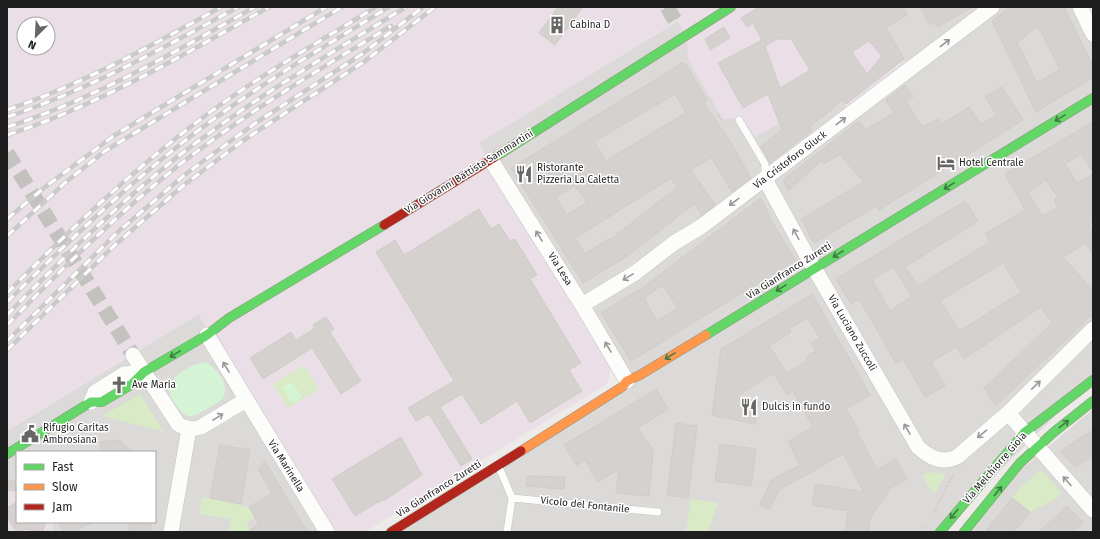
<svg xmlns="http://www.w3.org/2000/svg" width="1100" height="539" font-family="'Fira Sans',sans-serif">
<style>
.residential{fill:#dcdad8}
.industrial{fill:#eadfe6;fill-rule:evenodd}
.religious{fill:#dbdad8}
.grass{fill:#d9eac6}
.park{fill:#d5f3d5}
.building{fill:#d4d1ce;stroke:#d0cdc8;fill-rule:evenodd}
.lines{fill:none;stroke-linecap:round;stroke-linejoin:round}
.street-tunnel{stroke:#c4c2bf;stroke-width:15;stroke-dasharray:15 8;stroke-linecap:butt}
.lane-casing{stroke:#c5c4c3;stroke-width:8}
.street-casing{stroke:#c5c4c3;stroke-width:16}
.fast-casing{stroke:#95967f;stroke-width:10}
.slow-casing{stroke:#95967f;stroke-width:10}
.jam-casing{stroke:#95967f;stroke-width:10}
.path{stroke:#d6c9c6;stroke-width:2;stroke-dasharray:2 2;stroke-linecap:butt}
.lane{stroke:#fcfcfb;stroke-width:7}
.street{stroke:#fcfcfb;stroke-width:15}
.fast{stroke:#63d668;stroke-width:9}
.slow{stroke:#ff974d;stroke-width:9}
.jam{stroke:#b3261e;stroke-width:9}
.rail-casing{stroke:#cacac9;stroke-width:4.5}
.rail{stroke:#fff;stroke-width:3;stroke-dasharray:9;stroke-linecap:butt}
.oneway{stroke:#989898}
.oneway2{stroke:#407a43}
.labels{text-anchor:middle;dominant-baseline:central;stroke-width:3;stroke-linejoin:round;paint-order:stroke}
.poi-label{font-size:10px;fill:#1e1e1e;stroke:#fff;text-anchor:start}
.street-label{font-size:10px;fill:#1e1e1e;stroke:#fff}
</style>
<rect width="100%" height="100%" fill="#edebe7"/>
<path class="residential" d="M873,7H1078L1093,39V378L938,532H398L624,389L478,143L678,21L687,38L742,118L779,124L843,100L849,112L908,67Z
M199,314L207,331L324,532H53L52,522H155V452H17V481L7,480V431Z
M1093,409V532H971L1023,468Z"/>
<path class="industrial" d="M7,7H873L908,67L849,113L843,100L779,124L752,138L742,118L723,119L688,60L687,38L678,21L479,143L611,368L607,384L365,532H335L207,331L199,314L7,431ZM24,24H48V48H24Z
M7,480L17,481V522H52L53,532H7Z"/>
<path class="religious" d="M966,48L982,70L938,103L921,81Z"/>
<path class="grass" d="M304,365L319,389L288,408L273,384Z
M140,394L162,429L165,432L102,416Z
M1041,470L1062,493L1056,499L1030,512L1012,498L1021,487Z
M930,472L939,474L946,473L934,495L922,475Z
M202,497L249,507L255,517L247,523L250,532H229L231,519L199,514Z
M691,499L718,503L708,532H686Z"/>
<path class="park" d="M206,362C217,369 233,387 221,400C217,404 210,407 205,410C200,413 194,417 188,416C181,414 177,406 173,401C170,396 167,389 170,384C177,372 193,364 206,362Z
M292,382L302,397L292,403L283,387Z"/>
<path class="building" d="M558,7H583L555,45L539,33Z
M759,7H903L908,14L886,28L904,59L846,104L843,100L810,126L812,130L770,163L761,146L782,130L768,94L743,108L718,63L762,40L753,23L747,27L741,18ZM777,39H791L810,70L780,88L765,46ZM869,41L882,56L867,74L852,52Z
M920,7H972L938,27L935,22L930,25Z
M1010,7H1064L1093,66V77L1036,112L992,21ZM1038,26L1060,69L1037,83L1017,42Z
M724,27L730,38L710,50L705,39Z
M682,63L686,65L707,100L704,103L728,138L751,178L732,192L711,157L691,170L715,205L702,215L694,204L626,257L583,283L511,168ZM675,94L686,113L606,161L594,142ZM671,178L677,187L610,240L609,239L585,254L575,238ZM575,186L587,202L567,215L556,197Z
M905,85L913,97L906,101L922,127L939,119L942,124L969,107L981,124L997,115L985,97L1002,87L1023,120L879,210L876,206L814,243L801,219L863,182L840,154L824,164L821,161L788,191L783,180L859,121L866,130L894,113L886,100Z
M1093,122V172L1081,154L1065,164L1077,183L1093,174V221L1088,223L1093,231V255L1086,243L1063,257L1093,291V314L996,406L984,388L1052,323L1041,307L964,359L956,347L931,362L945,386L925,397L903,359L896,363L859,299L851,304L836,279L965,201L978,221L905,267L918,286L990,242L985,234L1025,210L1005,174ZM1046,180L1057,196L1055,200L1057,208L1042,216L1028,192ZM1003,263L1021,292L960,331L940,301ZM893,267L912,296L890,311L872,280Z
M761,198L772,222L796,260L631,361L601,313L642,288ZM662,285L678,308L657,321L644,298Z
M479,209L491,229L499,224L510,241L515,239L537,275L530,279L581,363L569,370L582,391L530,423L517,401L481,424L462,394L440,407L472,459L461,466L429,414L416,421L408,408L454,381L376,252L395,240L404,255Z
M812,294L870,395L846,409L859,431L857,432L877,470L896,459L907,478L891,488L870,518L868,532H845L848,511L812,505L816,484L864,492L843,454L779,490L770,509L760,505L771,480L800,465L788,442L813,427L793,391L787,395L774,373L736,397L759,402L755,424L712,415L721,349ZM807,318L820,338L811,343L816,350L806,357L808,360L787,373L769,346L791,332L789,329Z
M326,317L334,329L330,332L361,381L341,394L312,348L263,379L250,358L291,332L296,340L315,328L313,325Z
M656,389L668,409L638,428L653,450L649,496L616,493L619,469L598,482L585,460L577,465L564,445Z
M676,423L697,426L688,498L667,495Z
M1093,430V456L1075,467L1060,451Z
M401,437L422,475L385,500L380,501L355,516L332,479Z
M118,440L122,442L131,452H102L100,442Z
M720,444L756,449L751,486L715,481Z
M220,445L250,450L241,504L210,498Z
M265,461L291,505L308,532H247L259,524L249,507L272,493L258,469Z
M528,476L565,477L564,489L526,486Z
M7,480L17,481V491L7,490Z
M1012,498L1030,512L1014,532H985Z
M17,502V522H45L43,532L24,529L21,532H17L7,518V508Z
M1067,506L1083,522L1072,532H1039Z
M58,522H93L74,532H64Z
M130,522H152L150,532H128Z"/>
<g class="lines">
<path class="street-tunnel" d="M667,7L678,25
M7,153L133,355"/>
<g class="lane-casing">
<path id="lane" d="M739,120L765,164V177
M499,467L512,498L507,532
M512,498L658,512"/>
</g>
<g class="street-casing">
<path id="street" d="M1080,7L1093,34
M491,160L582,305L627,381
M765,179L806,254L918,447C930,458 942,464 957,457L1008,413L1093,329
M582,305L635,273L674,243L702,226L992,7
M207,335L327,532
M133,355L178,424C186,429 192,430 201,427L246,400
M91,402L95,392L124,374L144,372
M1008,413L1093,510
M171,532L189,429"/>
</g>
<g class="fast-casing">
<path id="fast" d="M495,157L731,7
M706,335L1093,98
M7,454L91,402H102L131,385L144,372L207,335L229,318L384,225
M940,532L1025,432L1093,380
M964,532L1020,463L1054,432L1093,401"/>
</g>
<g class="slow-casing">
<path id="slow" d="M521,451L622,387L627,381L640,375L706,335"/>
</g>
<g class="jam-casing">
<path id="jam" d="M384,225L495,157
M391,532L521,451"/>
</g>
<path class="path" d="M718,115L721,120
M934,512L954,473
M919,532L924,525"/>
<use href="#lane" class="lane"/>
<use href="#street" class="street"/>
<use href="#fast" class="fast"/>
<use href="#slow" class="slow"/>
<use href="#jam" class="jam"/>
<g class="rail-casing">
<path id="rail" d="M7,110C83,84 151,46 221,7
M7,117C88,90 163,48 238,7
M7,127C95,99 174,52 255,7
M7,135C100,105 184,54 269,7
M7,219L45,187L115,135L326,7
M7,236L66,182L105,151L342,7
M7,293C66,234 126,176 193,125C250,81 314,45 376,7
M7,302C62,248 116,195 177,147C243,94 317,51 389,7
M7,315C61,260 116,206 176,158C249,101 328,55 406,7
M7,325C63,268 120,211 183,162C249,111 320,69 391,26
M7,341L120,230L187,173L254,124L362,54L423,7
M7,350L115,245L184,185L244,140L365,61L435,7"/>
</g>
<use href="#rail" class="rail"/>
</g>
<defs><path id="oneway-shaft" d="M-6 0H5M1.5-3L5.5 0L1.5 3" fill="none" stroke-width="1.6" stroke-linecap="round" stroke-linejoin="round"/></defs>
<g class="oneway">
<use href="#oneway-shaft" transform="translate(945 43) rotate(-37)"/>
<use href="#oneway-shaft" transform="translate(841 121) rotate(-37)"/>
<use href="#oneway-shaft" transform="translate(734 202) rotate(143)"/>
<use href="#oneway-shaft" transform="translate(796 234) rotate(-118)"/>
<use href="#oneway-shaft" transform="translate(539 236) rotate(-122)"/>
<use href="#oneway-shaft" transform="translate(628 277) rotate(149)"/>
<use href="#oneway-shaft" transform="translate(608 347) rotate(-121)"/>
<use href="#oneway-shaft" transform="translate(226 367) rotate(-121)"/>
<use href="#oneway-shaft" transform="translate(1036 385) rotate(-44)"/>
<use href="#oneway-shaft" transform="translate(218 417) rotate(-32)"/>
<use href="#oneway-shaft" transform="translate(907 429) rotate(-120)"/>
<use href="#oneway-shaft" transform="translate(982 434) rotate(140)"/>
<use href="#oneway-shaft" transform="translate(1067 481) rotate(-132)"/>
</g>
<g class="oneway2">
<use href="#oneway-shaft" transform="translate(1060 118) rotate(149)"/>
<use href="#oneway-shaft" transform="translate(949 186) rotate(149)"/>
<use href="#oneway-shaft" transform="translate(838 254) rotate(149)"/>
<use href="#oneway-shaft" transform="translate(781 288) rotate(148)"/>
<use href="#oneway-shaft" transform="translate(175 354) rotate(149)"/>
<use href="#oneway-shaft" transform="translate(670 356) rotate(148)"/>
<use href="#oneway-shaft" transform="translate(1064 424) rotate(-38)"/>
<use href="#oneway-shaft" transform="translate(998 491) rotate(-51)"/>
<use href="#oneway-shaft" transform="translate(954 514) rotate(130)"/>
</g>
<defs>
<g id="building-bare" transform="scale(1.38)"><path d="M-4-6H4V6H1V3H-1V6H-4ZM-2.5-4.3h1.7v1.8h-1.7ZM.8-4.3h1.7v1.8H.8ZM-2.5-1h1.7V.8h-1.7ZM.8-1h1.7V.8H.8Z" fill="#666664" stroke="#fff" stroke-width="2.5" paint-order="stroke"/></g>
<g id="hotel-bare" transform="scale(1.38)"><path d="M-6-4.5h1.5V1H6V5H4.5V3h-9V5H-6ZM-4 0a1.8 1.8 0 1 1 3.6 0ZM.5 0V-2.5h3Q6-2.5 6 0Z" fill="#666664" stroke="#fff" stroke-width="2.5" paint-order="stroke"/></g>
<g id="restaurant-bare" transform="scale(1.38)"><path d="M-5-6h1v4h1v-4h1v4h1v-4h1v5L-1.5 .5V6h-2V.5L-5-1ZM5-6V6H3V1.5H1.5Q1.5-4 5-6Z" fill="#666664" stroke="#fff" stroke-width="2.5" paint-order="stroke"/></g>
<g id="church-bare" transform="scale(1.38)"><path d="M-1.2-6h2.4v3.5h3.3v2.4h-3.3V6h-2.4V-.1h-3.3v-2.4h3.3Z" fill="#666664" stroke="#fff" stroke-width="2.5" paint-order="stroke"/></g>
<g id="civic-bare" transform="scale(1.38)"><path d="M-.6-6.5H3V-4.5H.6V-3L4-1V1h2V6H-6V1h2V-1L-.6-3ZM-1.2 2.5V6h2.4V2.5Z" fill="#666664" stroke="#fff" stroke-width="2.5" paint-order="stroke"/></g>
</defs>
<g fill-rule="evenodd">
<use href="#building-bare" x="557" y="25"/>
<use href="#hotel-bare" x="946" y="163"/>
<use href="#restaurant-bare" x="524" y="174"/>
<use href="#church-bare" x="119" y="385"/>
<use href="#restaurant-bare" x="749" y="407"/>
<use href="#civic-bare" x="30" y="434"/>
</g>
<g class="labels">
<g class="poi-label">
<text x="570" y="25">Cabina D</text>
<text x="959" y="163">Hotel Centrale</text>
<text x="537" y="168">Ristorante<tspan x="537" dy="12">Pizzeria La Caletta</tspan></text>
<text x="132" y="385">Ave Maria</text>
<text x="762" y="407">Dulcis in fundo</text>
<text x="43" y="428">Rifugio Caritas<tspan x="43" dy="12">Ambrosiana</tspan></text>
</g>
<g class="street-label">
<text transform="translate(790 160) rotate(-37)">Via Cristoforo Gluck</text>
<text transform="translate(469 172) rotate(-32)">Via Giovanni Battista Sammartini</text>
<text transform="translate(560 269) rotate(58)">Via Lesa</text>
<text transform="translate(789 271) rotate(-32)">Via Gianfranco Zuretti</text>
<text transform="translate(852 333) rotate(60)">Via Luciano Zuccoli</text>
<text transform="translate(286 466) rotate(58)">Via Marinella</text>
<text transform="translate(995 468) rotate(-49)">Via Melchiorre Gioia</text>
<text transform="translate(439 489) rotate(-32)">Via Gianfranco Zuretti</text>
<text transform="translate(585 505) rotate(6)">Vicolo del Fontanile</text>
</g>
</g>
<rect width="1100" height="539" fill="none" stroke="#1e1e1e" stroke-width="16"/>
<rect x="16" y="451" width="140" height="72" fill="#ffffff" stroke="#a5a5a5"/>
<rect x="24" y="464" width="20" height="6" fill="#63d668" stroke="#a5a5a5"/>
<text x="52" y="471" font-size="12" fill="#1e1e1e">Fast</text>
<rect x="24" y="484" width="20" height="6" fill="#ff974d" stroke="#a5a5a5"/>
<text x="52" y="491" font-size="12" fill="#1e1e1e">Slow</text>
<rect x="24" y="504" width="20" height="6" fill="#b3261e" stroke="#a5a5a5"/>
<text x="52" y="511" font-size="12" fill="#1e1e1e">Jam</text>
<g transform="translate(36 36) rotate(204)"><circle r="19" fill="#ffffff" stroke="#a5a5a5"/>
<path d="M0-3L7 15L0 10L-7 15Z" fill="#666664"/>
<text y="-6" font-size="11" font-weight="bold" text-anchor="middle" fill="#1e1e1e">N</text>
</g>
</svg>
